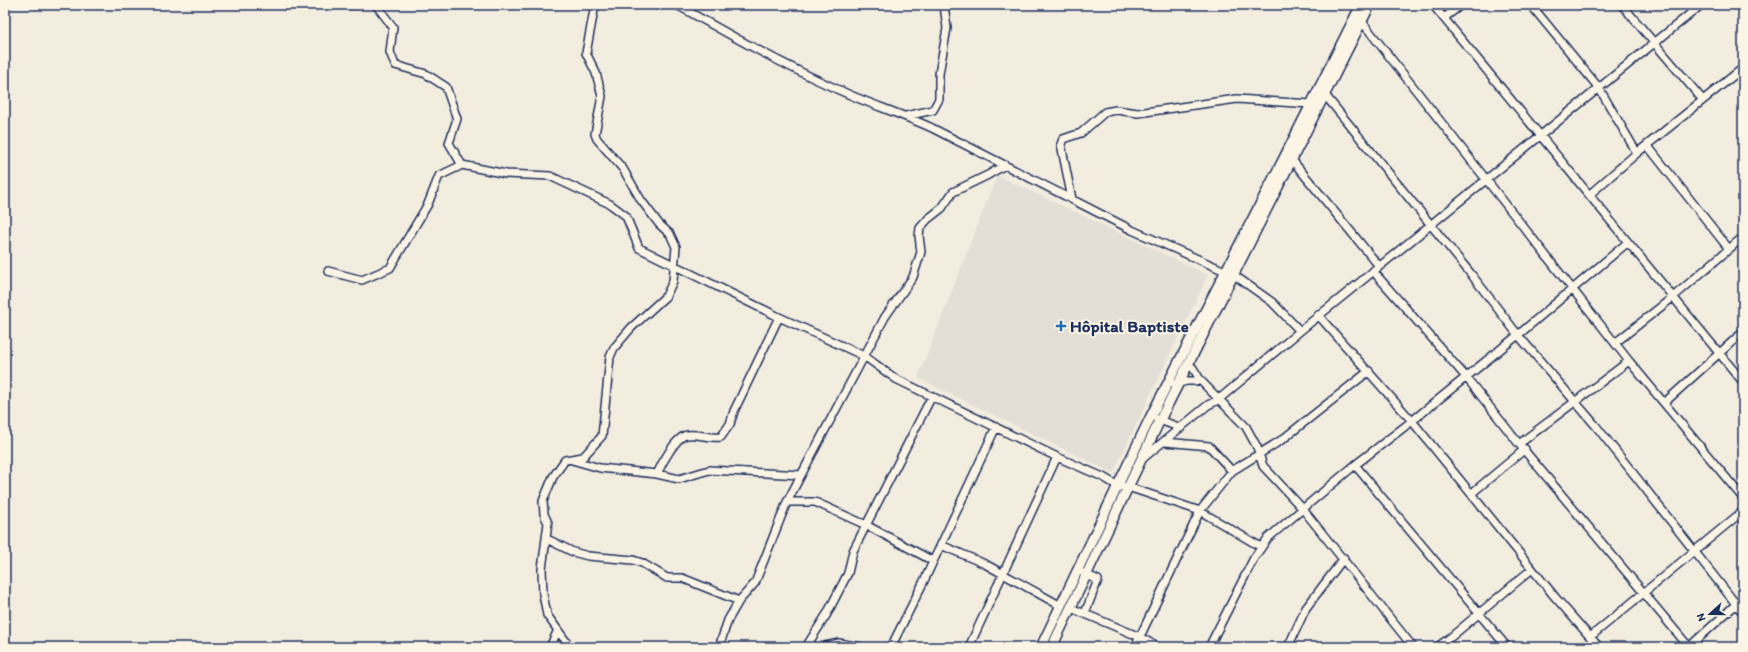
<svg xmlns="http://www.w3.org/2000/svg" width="1748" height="652" font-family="Itim,sans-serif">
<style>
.built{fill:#e3dfd6}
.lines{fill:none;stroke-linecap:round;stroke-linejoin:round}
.minor-casing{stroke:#1b2f5e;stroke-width:10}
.major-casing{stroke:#1b2f5e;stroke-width:12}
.minor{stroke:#fcf5e5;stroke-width:7}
.major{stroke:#fcf5e5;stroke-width:9}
.poi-dot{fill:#1f6fb2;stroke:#fcf5e5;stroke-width:1.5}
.labels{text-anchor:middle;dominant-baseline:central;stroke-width:4;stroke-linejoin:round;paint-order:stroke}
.poi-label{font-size:17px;font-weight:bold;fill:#1b2f5e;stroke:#fcf5e5;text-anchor:start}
</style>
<rect width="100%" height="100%" fill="#f3ede0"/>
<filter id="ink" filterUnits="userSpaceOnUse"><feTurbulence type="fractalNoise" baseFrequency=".025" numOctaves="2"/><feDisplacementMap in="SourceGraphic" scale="8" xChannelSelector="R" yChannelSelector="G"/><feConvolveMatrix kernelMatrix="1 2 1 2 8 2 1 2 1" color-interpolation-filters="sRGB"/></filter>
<g filter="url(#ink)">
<path class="built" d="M997,175L1208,275L1113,473L918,378Z"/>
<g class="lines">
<g class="minor-casing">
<path id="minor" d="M344,5H355
M376,5L393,27L390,52L395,65L426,74L446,87L457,119L449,143L462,165L506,174L550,176L610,204L626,216L639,248L779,317L864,356L896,379L1057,457L1103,477L1118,486L1128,487L1200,511L1261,547
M677,5C730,35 783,65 839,90C869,104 902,114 932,128L1132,230L1234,275L1272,302L1300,331
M1433,5L1743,382
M1531,5L1599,88L1637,153
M1622,5L1702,99
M1444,18L1461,5
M1363,23L1629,361L1743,498
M1325,95L1471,274L1518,335L1596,426L1743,613
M906,116L933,110L939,99V74L947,28L944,5
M1647,145L1729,249
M1292,160L1379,266
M1589,195L1637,153L1743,68
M1072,199L1061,144L1063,139L1081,133L1105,112L1116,110L1138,113L1237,99L1311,104
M328,271L362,280L390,268L428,204L439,176L462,165
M1373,271L1466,377L1519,444L1689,647
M1318,315L1412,421L1555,597L1599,647
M1615,343L1672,298L1743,237
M1188,364L1193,368L1201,381L1246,427L1257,447L1263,466L1302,508L1413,647
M1175,384L1187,381H1201
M1664,403L1743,332
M1157,419L1181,428
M1165,442L1209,446L1232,471
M1519,444L1629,361
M572,460L600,468L657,474C661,465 676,436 687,435C698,433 710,439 721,437L730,424L734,411L779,317
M1141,460L1208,405L1218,400L1300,331L1701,5
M1355,465L1507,647
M657,474L679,479L709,470L801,475
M1472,493L1525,449
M787,502H815L866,525L933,561
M547,539L573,552L588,556L633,560L642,563L667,578H682L739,601
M941,545L985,564L1061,606
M1083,573L1098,580L1085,613
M1071,608L1140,637L1158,647
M1590,637L1743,511
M550,647L558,630
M570,647L547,615L543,594L542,569L548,523L544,514L543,501L553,477L565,460L583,457L602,436L610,357L614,348L631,328L666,296L673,281L676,247L670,234L659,224L641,200L623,169L597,139L595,134L602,96L596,73L586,53L595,5
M719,647L728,620L739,601L755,583L787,502L798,481L885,317L913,277L921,252L919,236L920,228L928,219L942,208L953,192L988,175L1005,165
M806,647L827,614L848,573L853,551L932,396
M821,647L839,643L860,647
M891,647L923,583L996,427
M969,647L1057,457
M1135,647L1200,511L1232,471L1283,439L1369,371
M1209,647L1254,558L1268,538L1355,465L1412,421L1518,335L1627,243
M1288,647L1306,608L1344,558
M1437,647L1451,637L1532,569
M1689,647L1743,598"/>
</g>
<g class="major-casing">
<path id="major" d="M1041,647L1150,418L1283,160L1361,5
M1052,647L1160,420L1370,5"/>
</g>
<use href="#minor" class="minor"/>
<use href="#major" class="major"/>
</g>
</g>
<path class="poi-dot" d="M1059 320h4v4h4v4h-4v4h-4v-4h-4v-4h4z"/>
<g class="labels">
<g class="poi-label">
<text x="1070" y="326">Hôpital Baptiste</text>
</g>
</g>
<rect width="1748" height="652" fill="none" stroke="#fcf5e5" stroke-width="20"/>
<rect x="10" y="10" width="1728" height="632" fill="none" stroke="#1b2f5e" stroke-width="1.5" filter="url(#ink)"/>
<g transform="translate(1710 614) rotate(249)" stroke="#fcf5e5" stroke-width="3" paint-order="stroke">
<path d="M0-3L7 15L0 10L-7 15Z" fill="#1b2f5e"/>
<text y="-6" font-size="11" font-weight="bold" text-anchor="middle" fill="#1b2f5e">N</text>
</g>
</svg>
